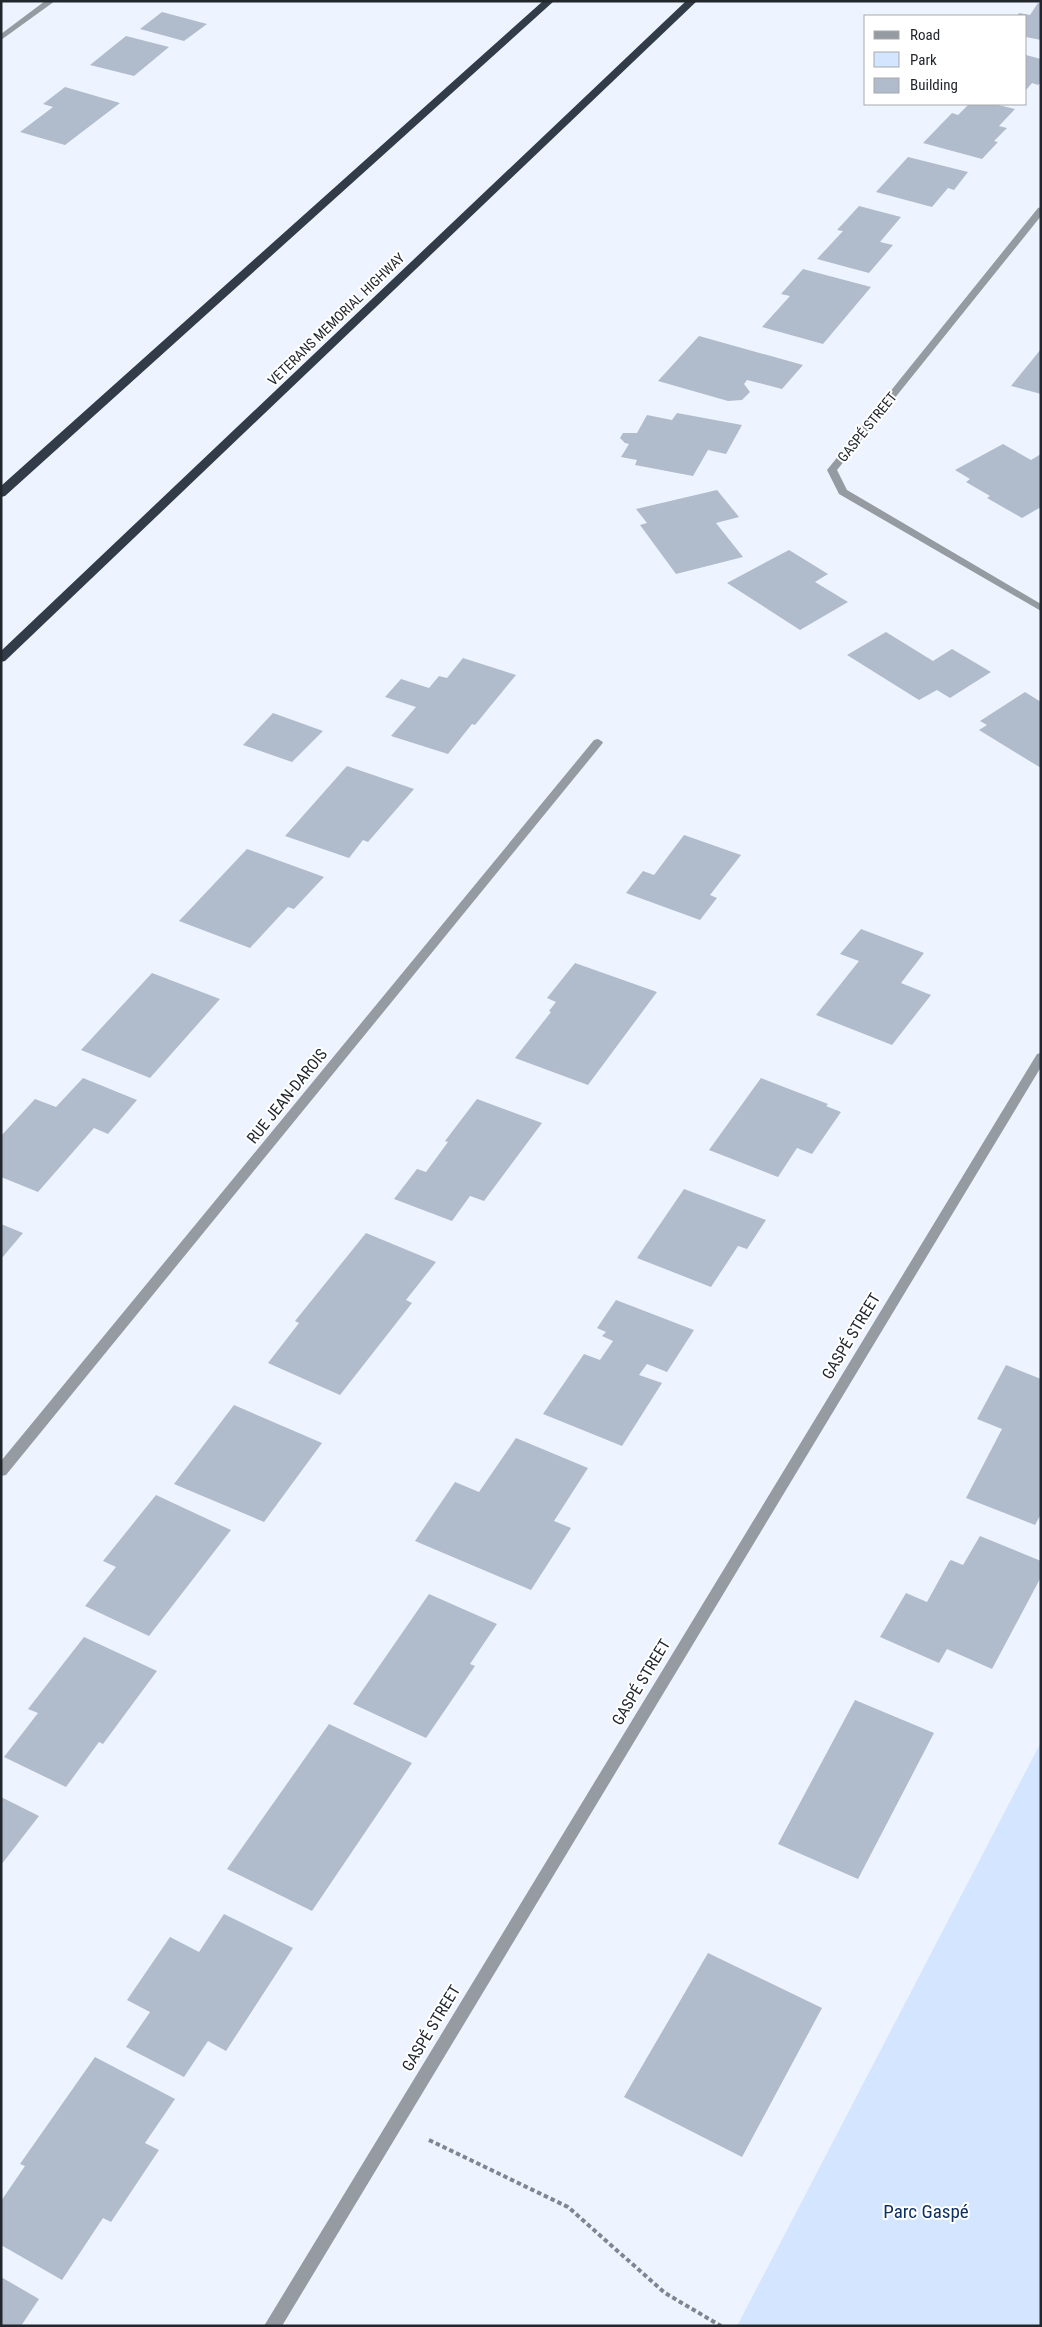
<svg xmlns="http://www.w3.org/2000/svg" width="1042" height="2327" font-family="'Roboto Condensed',sans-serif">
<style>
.green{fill:#d4e5ff}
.building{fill:#b0bbcc}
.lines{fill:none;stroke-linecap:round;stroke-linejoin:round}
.path{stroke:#80868e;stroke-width:4;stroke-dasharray:4.5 3;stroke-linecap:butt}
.street{fill:#969ba2;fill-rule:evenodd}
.highway{fill:#323b48;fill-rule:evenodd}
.labels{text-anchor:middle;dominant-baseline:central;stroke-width:4;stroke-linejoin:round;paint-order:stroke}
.far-street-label{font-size:14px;fill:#22272d;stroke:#fff}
.street-label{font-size:16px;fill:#22272d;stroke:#fff}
.near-park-label{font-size:19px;fill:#0e3062;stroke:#fff}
</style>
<rect width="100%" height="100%" fill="#edf4ff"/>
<path class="green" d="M1041,1742V2326H737Z"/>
<path class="building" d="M1038,3L1041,4V40L1026,37V16H1017L1019,13L1030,15Z
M162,12L207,24L184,41L140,29Z
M126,36L169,47L134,76L90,65Z
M1026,55L1041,59V82L1038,85L1032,83L1026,90Z
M65,87L120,103L65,145L20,132L53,107L43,104Z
M969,104H994L1015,109L999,126L1007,128L994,141L998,142L982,159L923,143L952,113L958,115Z
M908,157L968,172L954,190L948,188L932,207L876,192Z
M859,206L901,217L880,242L893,245L869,273L817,259L843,231L837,230Z
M803,269L871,287L823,344L762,327L790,296L781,294Z
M699,336L803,365L782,389L747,380L744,384L750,392L742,400L728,401L658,381Z
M1041,349V394L1011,386Z
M677,413L742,425L726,454L708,450L693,476L635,465L637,460L621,457L629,444L625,443L620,438L623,433H637L647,415L672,420Z
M1003,444L1031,460L1041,454V507L1022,518L987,498L990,496L966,482L970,479L955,470Z
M717,490L739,517L716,523L743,557L676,574L640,525L647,523L636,509Z
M789,550L828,574L815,582L848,602L800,630L727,583Z
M886,632L933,661L952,649L991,672L950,698L937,690L919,700L847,655Z
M463,658L516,675L475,725L472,724L448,754L391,736L416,707L385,697L401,679L429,688L439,676L447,678Z
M1025,692L1041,702V768L979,730L987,725L980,721Z
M273,713L323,731L292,762L243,745Z
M347,766L414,789L368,842L363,840L349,858L285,836Z
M684,835L741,855L710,895L717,898L700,920L626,893L643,871L654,875Z
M247,849L324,877L294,909L288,907L250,948L179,921Z
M861,929L924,953L901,983L931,995L892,1045L816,1015L859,961L840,954Z
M575,963L657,992L588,1085L515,1058L551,1012L549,1011L556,1002L547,998Z
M152,973L220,999L150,1078L81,1050Z
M83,1078L137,1100L108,1134L94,1128L38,1192L1,1177V1136L35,1099L56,1107Z
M761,1078L828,1104L826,1106L841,1112L812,1154L797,1148L778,1177L709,1150Z
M477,1099L542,1123L484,1201L470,1196L452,1221L394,1199L417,1169L426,1172L448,1142L445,1141Z
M684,1189L766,1220L747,1249L738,1246L711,1287L637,1258Z
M1,1224L23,1233L1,1259Z
M366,1233L436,1262L406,1300L412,1303L340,1395L268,1363L299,1323L295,1321Z
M616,1300L694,1330L667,1372L647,1364L639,1375L662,1383L622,1446L543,1414L584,1354L600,1360L613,1341L602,1336L606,1332L597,1328Z
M1006,1365L1041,1379V1514L1035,1525L966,1498L1002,1429L977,1419Z
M234,1405L322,1443L264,1522L174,1484Z
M516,1438L588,1468L554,1521L571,1528L531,1590L415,1541L455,1482L479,1492Z
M156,1495L231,1530L149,1636L85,1606L116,1567L103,1561Z
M980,1536L1041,1561V1577L992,1669L947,1649L939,1663L880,1637L906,1593L927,1602L949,1562L951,1560L963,1565Z
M429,1594L497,1624L470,1664L475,1666L426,1738L353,1704Z
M84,1637L157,1671L103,1744L99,1742L66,1787L4,1757L38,1713L28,1709Z
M855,1700L934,1733L858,1879L778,1844Z
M329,1724L412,1763L312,1911L227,1869Z
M1,1797L39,1816L1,1865Z
M224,1914L293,1948L226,2051L208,2041L184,2077L126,2047L150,2012L127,2000L170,1937L199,1952Z
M708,1953L822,2008L742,2157L624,2097Z
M95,2057L175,2099L145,2143L159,2150L111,2222L103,2218L62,2280L1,2245V2201L25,2166L20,2164Z
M1,2277L39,2299L21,2326H1Z"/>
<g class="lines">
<path class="path" d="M429,2140L568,2207L665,2293L721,2326"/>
<path class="street" d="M45,1H55L1,40V34Z
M1041,207V216L837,470L847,490L1041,604V611L839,494L827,470L1038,208Z
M598,739L603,742L602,744L6,1475L1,1476V1461L594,740Z
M1041,1053V1067L282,2326H264L1037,1054Z"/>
<path class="highway" d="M543,1H554L5,496L1,497V486Z
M686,1H697L5,661L1,662V651Z"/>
</g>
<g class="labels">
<g class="far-street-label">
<text transform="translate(336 319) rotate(-44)">VETERANS MEMORIAL HIGHWAY</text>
<text transform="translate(867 427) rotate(-51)">GASPÉ STREET</text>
</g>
<g class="street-label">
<text transform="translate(287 1096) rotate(-51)">RUE JEAN-DAROIS</text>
<text transform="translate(851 1336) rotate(-59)">GASPÉ STREET</text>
<text transform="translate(641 1682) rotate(-59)">GASPÉ STREET</text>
<text transform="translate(431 2028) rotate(-59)">GASPÉ STREET</text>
</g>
<g class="near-park-label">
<text x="926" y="2211">Parc Gaspé</text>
</g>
</g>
<rect width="1042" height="2327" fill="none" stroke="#22272d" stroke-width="5"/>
<rect x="864" y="15" width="162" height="90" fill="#ffffff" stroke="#a7a9ab"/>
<rect x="874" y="31" width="25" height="8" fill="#969ba2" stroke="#a7a9ab"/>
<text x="910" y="40" font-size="15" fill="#22272d">Road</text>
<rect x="874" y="52" width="25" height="15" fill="#d4e5ff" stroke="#a7a9ab"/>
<text x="910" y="65" font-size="15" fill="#22272d">Park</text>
<rect x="874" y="78" width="25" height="15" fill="#b0bbcc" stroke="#a7a9ab"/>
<text x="910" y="90" font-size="15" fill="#22272d">Building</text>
</svg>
